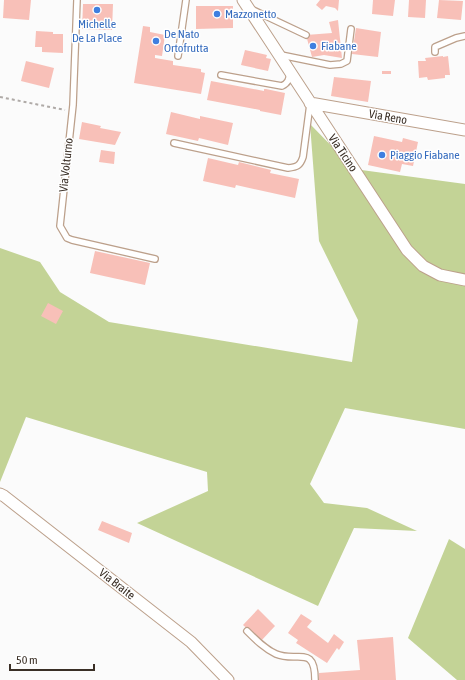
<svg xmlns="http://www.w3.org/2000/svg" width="465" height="680" font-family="'Asap Condensed',sans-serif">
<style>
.green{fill:#c3d396}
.building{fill:#f8c0b8}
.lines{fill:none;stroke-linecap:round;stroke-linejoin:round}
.lane-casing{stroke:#bca08b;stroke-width:8}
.street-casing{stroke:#bca08b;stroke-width:13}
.path{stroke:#afaaa7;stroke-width:2;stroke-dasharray:3 3;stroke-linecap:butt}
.lane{stroke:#fff;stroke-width:5.5}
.street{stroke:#fff;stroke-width:11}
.shop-dot{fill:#3f7fe0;stroke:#fff;stroke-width:1.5}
.labels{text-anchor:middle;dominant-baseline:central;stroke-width:3;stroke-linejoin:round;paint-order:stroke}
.shop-label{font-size:12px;fill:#366cbe;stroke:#fff;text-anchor:start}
.street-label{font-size:12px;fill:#3a2f26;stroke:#fff}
</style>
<rect width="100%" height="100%" fill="#fbfbfb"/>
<path class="green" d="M310,124L354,169L465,184V429L345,408L310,484L324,503L367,508L417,531L354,528L318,606L137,523L208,491L207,472L26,417L0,482V248L40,262L60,292L109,322L352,362L358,320L319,241Z
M449,539L465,549V680H457L408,638Z"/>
<path class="building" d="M4,0H31L29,20L3,18Z
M320,0H339L338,11L335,8L326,6L322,10L316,5Z
M373,0H395L393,16L372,14Z
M409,0H426L425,18L408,17Z
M439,0L463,1L461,20L437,18Z
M83,4H113L112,30L82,29Z
M196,6H233V28L196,29Z
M338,20L342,58L324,55L312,57L306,35L332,33L329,22Z
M143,26L150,27V32L165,35L162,56L155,55V58L173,61V65L201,69V72L205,73L201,94L134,83Z
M356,28L381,32L378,57L352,54Z
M36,31L53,32V34H63V53L42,52V47H35Z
M245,50L267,55L266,58L271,59L268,71L241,65Z
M443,56V57L448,56L450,75H445V78L428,80L427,77L419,78L418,61H426L425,58Z
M26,61L54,68L49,88L21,81Z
M382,71H391V74H382Z
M334,77L371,81L368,102L331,96Z
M211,81L264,91V89H266L285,93L281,115L260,111V110L207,100Z
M171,112L200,119V116L233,123L228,145L199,138L198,141L166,134Z
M82,122L101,126L100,128L121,132L115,145L79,139Z
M374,136L402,142L403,138L418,142L413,166L402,164L400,172L368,165Z
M101,150L115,152L114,164L99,162Z
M208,158L238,165L239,162L271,170L270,173L299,179L295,198L236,185L235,188L203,181Z
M95,251L150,263L145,285L90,273Z
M48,303L63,311L56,324L41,316Z
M102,521L132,533L129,543L98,530Z
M258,609L275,626L261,641L243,625Z
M301,614L312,621L307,627L328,643L334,634L344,642L339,650L337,648L327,663L296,643L298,640L288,633Z
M393,637L396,680H319V673L360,670L357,640Z"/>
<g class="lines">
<g class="lane-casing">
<path id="lane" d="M77,0L73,105L60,226L67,238L72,240L155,259
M251,9L306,35
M435,52V47L456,38L465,36
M281,55L330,65L341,64L347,61L351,29
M178,56L186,0
M221,75L282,86C288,83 289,80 290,73
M174,143L288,168C297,167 300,166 303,157L310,104
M247,631C256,640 265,649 276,654C297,663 315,644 315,680"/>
</g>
<g class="street-casing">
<path id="street" d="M243,0L407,250L423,266L440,275L465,280
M310,103L465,130
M0,494L4,496L191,642L228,680"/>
</g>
<path class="path" d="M0,97L65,110"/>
<use href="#lane" class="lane"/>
<use href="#street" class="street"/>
</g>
<g class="shop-dot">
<circle cx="97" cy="10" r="4"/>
<circle cx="217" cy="14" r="4"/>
<circle cx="156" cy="41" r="4"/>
<circle cx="313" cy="46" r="4"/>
<circle cx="382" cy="155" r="4"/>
</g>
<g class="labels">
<g class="shop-label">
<text x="225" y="14">Mazzonetto</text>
<text x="97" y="24" text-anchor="middle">Michelle<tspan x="97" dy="14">De La Place</tspan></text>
<text x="164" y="34">De Nato<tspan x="164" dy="14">Ortofrutta</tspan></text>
<text x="321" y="46">Fiabane</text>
<text x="390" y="155">Piaggio Fiabane</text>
</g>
<g class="street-label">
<text transform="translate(388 117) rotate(10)">Via Reno</text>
<text transform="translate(343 153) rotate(56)">Via Ticino</text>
<text transform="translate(66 165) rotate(-84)">Via Volturno</text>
<text transform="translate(117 584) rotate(38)">Via Braite</text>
</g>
</g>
<path d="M10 664v6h84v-6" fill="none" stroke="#3a2f26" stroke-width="2"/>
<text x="16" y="664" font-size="12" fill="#3a2f26" stroke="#ffffff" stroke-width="3" paint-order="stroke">50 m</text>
</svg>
